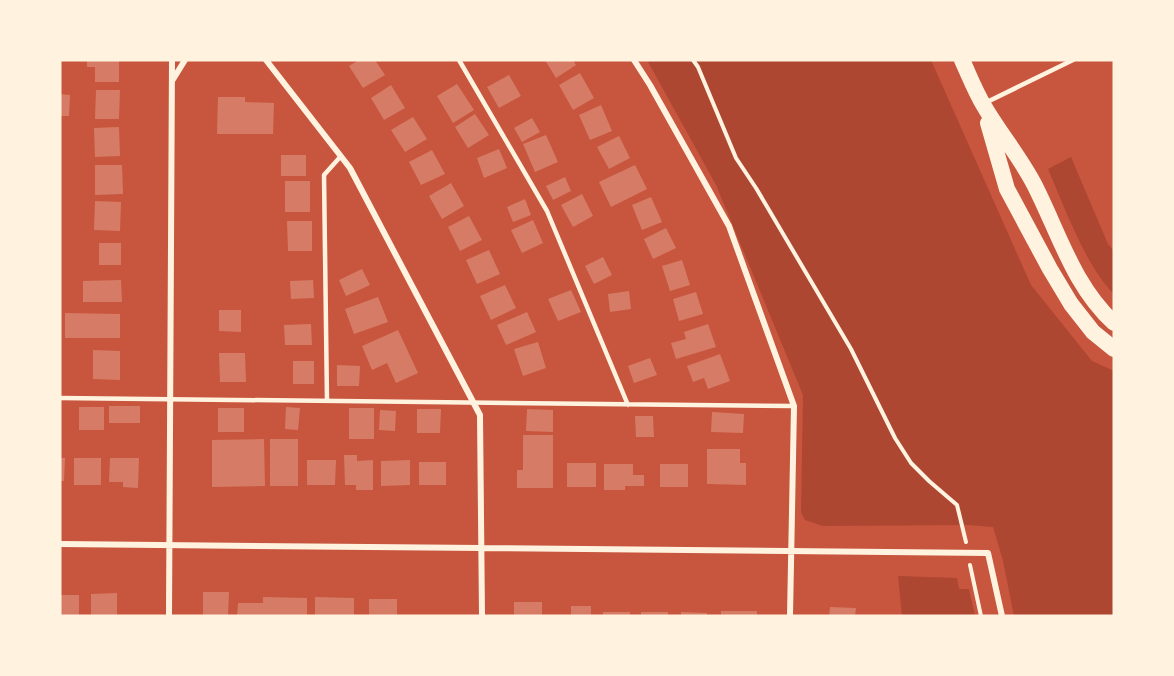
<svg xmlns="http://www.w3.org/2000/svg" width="1174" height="676" font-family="'Exo 2',sans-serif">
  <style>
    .green { fill: #ae4732 }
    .building { fill: #d67c66 }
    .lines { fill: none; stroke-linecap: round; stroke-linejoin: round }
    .path { stroke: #fff3e0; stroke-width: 4 }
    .service { stroke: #fff3e0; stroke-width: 4.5 }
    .minor { stroke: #fff3e0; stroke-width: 6 }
    .motorway { stroke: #fff3e0; stroke-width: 16 }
  </style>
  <rect width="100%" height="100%" fill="#c8553d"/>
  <path class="green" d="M647 60H931L1031 285 1092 361 1114 371V616H1014L1003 561 993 527 969 525 823 526 805 520 801 512 803 395 716 185Z
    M1071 157 1108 244 1114 251V294C1086 267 1064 206 1048 169Z
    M898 576 957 578 959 589H969L975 616H902Z"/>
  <path class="building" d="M87 60H119V82H95V67H87Z
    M359 60H375L385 75 363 88 349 66Z
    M545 60H573L576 65 556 78Z
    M580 73 594 98 573 110 559 85Z
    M509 75 521 96 499 108 487 87Z
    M457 84 474 110 453 123 437 96Z
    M391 85 405 108 384 120 371 98Z
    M96 90H120L119 119H95Z
    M60 94 70 95 69 116H60Z
    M218 97H245V102L274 103 273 134H217Z
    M601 105 612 131 590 140 579 115Z
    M475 114 489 135 468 148 455 127Z
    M413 117 427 139 405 152 391 130Z
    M532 118 540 132 522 142 514 128Z
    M119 127 120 156 95 157 94 128Z
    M546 135 558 162 535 172 523 144Z
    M619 136 630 158 609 169 597 147Z
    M499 149 507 168 484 178 477 158Z
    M432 150 445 174 421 185 409 162Z
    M281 155H306V176H281Z
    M95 165H122L123 194 95 195Z
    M635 165 647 189 611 207 599 182Z
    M565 177 571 191 553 200 546 186Z
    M285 181H310V212H285Z
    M451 183 464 206 442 219 429 196Z
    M582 194 593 216 573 227 561 205Z
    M651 197 662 222 642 230 632 205Z
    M525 199 531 215 513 222 507 207Z
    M95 201 121 202 120 231 94 230Z
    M469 216 482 240 460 251 448 227Z
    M533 220 543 243 522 253 511 230Z
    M287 221H312V251H288Z
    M666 228 676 248 653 259 644 239Z
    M99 243H121V265H99Z
    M489 250 500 274 477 284 466 260Z
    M603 257 612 275 594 284 585 266Z
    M682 260 690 285 670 291 662 266Z
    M362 269 370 285 346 296 339 280Z
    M121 280 122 302H83V281Z
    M313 280 314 298 291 299 290 281Z
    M505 285 516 308 491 320 480 296Z
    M571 290 581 312 558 321 548 299Z
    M629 291 631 309 610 312 608 294Z
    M696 292 703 314 679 321 673 299Z
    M378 297 388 322 354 334 345 309Z
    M219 310H241V332L219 331Z
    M527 312 536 332 506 345 497 325Z
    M65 313 120 314V338H65Z
    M311 324 312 345H285L284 325Z
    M708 324 716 347 676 359 671 343 686 339 684 332Z
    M398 330 418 373 396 383 387 363 372 370 362 346Z
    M538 342 546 368 523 376 514 349Z
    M93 350 120 351V380L93 379Z
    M219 353H245L246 382H220Z
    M720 354 730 381 708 389 704 378 693 382 687 366Z
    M650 358 657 375 634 383 628 366Z
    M293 361H314V384H293Z
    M337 365 360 366 359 386H337Z
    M109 406H140V423H109Z
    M79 407H104V430H79Z
    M286 407 300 408 298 430 285 429Z
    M218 408H244V432H218Z
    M349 408H374V439H349Z
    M417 409H441L440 433H417Z
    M527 409 553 410V432L526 431Z
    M380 410 396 411 395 431 379 430Z
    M712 412 744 414 743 433 711 432Z
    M635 416H653L654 437H636Z
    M523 435H553V488H517V470H523Z
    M264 439 265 486 212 487V440Z
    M270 439H298V486H270Z
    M707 449H740V463H746V485L707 484Z
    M344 455H357V461L373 460V490H356V485H345Z
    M60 458H65L64 481H60Z
    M74 458H101V485H74Z
    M110 458H139L138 488 123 487V482H109Z
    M307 460H336L335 485H307Z
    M410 460V485L381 486V461Z
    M419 462H446V485H419Z
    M567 463H596V487H567Z
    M604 464H633V475H644V486H625V490H604Z
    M660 464H688V487H660Z
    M203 592H229L228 616H203Z
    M117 593V616H91V594Z
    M60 595H79V616H60Z
    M263 597 307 598V616H237L238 603H263Z
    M315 597 354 598V616H315Z
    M369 599H397V616H369Z
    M514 602H542V616H514Z
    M571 606H591V616H571Z
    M830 607 856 608 855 616H829Z
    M721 611H757V616H721Z
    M603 612H630V616H603Z
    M641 612H668V616H641Z
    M681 612 707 613V616H681Z"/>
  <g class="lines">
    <path class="path" d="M693 60 698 67 736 158 756 188 851 349 895 438 911 463 929 481 957 505 966 542
      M970 565 981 616"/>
    <path class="service" d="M459 60 547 211 628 405
      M985 103 1073 60
      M60 398 794 406
      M327 401 324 175 341 156"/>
    <path class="minor" d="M266 60 350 168 480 415 482 616
      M634 60 650 85 729 226 794 406 790 616
      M172 81 185 60
      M60 544 988 553 1002 616
      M169 616 172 60"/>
    <path class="motorway" d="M962 60C969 75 975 91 984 106 999 132 1020 157 1034 184 1059 233 1073 285 1114 323
      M988 123 1007 189 1050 269 1071 304 1093 332 1114 349"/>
  </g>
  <rect width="1174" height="676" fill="none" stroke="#fff3e0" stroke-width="123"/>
</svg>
